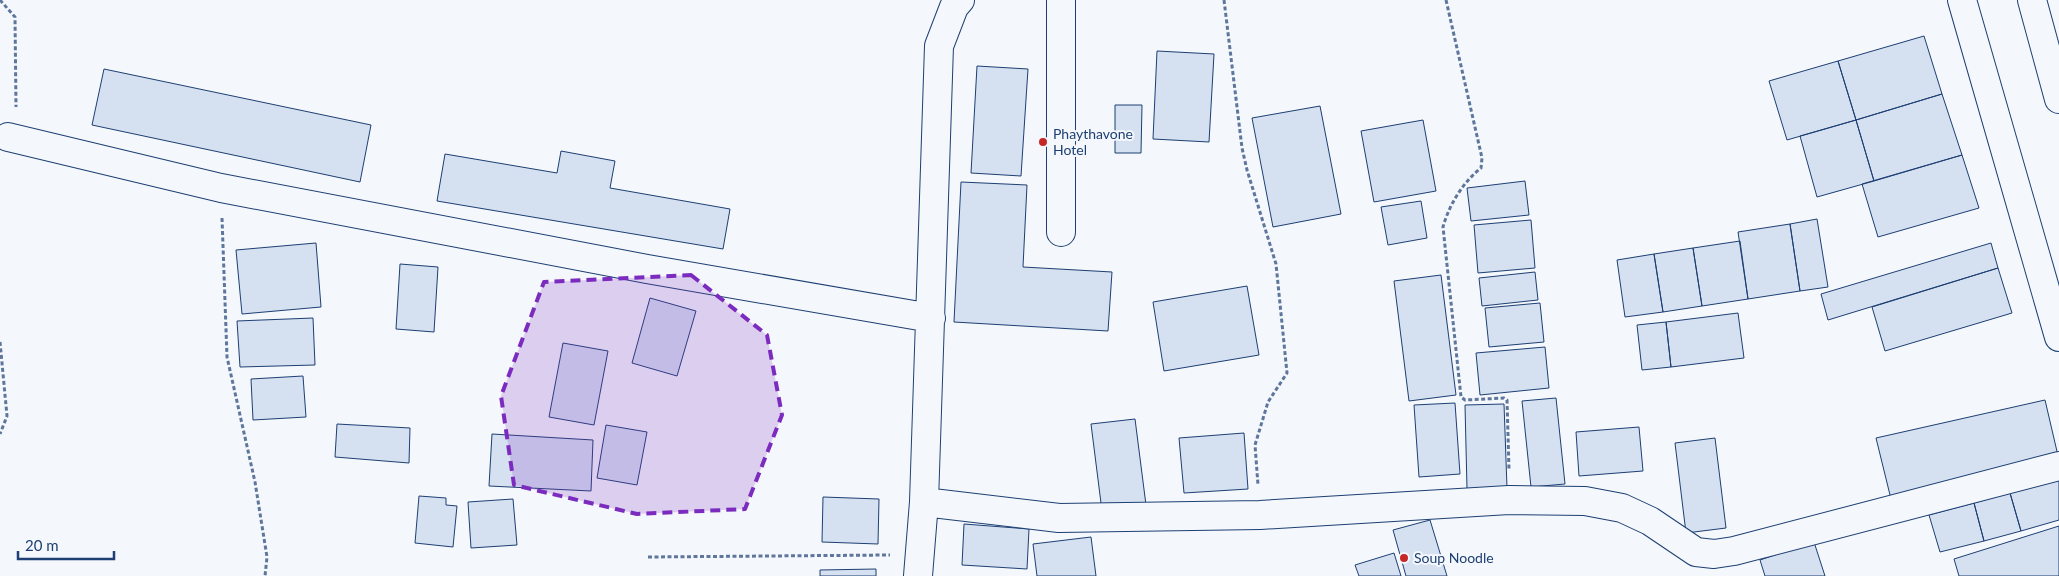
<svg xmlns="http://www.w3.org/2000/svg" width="2059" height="576" font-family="Lato,sans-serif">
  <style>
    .building { fill: #d5e0f0; stroke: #1d3f73 }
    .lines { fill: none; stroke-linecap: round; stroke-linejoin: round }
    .minor-casing { stroke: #1d3f73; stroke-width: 30 }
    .highway-casing { stroke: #1d3f73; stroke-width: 30 }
    .path { stroke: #5e769c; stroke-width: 3; stroke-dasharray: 4 2.5; stroke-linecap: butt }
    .minor { stroke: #f4f7fb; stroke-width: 28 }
    .highway { stroke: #f4f7fb; stroke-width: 28 }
    .marked { fill: #7b2cbf; fill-opacity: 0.2; stroke: #7b2cbf; stroke-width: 4; stroke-dasharray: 10 6; stroke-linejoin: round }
    .poi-dot { fill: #c62828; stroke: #f4f7fb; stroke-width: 2 }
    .labels { text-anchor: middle; stroke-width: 4; stroke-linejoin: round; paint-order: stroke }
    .poi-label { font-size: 14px; fill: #1d3f73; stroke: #f4f7fb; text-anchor: start }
  </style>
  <rect width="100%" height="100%" fill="#f4f7fb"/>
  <path class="building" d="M1924 36 1942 94 1856 120 1838 61Z
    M1157 51 1214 54 1209 142 1153 139Z
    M1838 61 1856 120 1787 140 1769 81Z
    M977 66 1028 69 1021 176 971 173Z
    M104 69 371 125 360 182 92 125Z
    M1942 94 1962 155 1874 181 1856 120Z
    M1115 105H1142L1141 153H1115Z
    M1320 106 1341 214 1273 227 1252 118Z
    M1423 120 1436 191 1374 202 1361 131Z
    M1856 120 1874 181 1817 197 1800 136Z
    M561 151 615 161 610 188 730 209 723 249 437 201 445 154 557 173Z
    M1962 155 1979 208 1878 237 1862 184Z
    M1525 181 1529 215 1471 221 1467 188Z
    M961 182 1027 185 1023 267 1112 272 1108 331 954 322Z
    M1421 201 1427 238 1388 245 1381 207Z
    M1817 219 1828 287 1800 291 1790 224Z
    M1531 220 1535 268 1478 273 1474 225Z
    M1790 224 1800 291 1748 299 1738 232Z
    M1740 241 1748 299 1702 306 1693 248Z
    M316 243 321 307 242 314 236 250Z
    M1991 243 1998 268 1828 320 1821 294Z
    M1693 248 1702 306 1663 312 1654 254Z
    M1654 254 1663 312 1625 317 1617 260Z
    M400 264 438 267 434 332 396 329Z
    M1998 268 2012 313 1885 351 1872 307Z
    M1535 272 1538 300 1482 306 1479 278Z
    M1441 275 1456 395 1409 401 1394 281Z
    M1247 286 1259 355 1164 371 1153 302Z
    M650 298 696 311 677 376 632 363Z
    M1540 303 1544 342 1489 347 1485 308Z
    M1738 313 1744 358 1671 367 1666 322Z
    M313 318 315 365 240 367 237 321Z
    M1666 322 1671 367 1642 370 1637 325Z
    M563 343 608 351 594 425 549 417Z
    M1545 347 1549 388 1480 395 1476 353Z
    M303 376 306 417 253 420 251 379Z
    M1556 398 1565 484 1531 487 1522 401Z
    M2045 400 2059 460 1891 499 1876 438Z
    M1455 403 1460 474 1419 477 1414 405Z
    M1504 404 1507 488 1467 489 1465 405Z
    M1135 419 1146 505 1102 511 1091 424Z
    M337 424 410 428 409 463 335 457Z
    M606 425 647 432 637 485 597 478Z
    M1639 427 1643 471 1579 476 1576 432Z
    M1244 433 1248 489 1184 493 1179 438Z
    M492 434 593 440 591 491 489 486Z
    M1715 438 1726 528 1686 533 1675 443Z
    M2059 480V520L2021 531 2010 493Z
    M2010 493 2021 531 1984 541 1974 503Z
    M419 496 446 498V505L457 506 453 547 415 543Z
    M823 497 879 499 878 544 822 542Z
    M513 499 517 545 471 548 468 502Z
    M1974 503 1984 541 1940 552 1929 515Z
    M1430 520 1447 576H1406L1393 530Z
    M964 524 1029 529 1027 569 962 565Z
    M2059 526V576H1959L1954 559Z
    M1091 537 1096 576H1037L1033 544Z
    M1814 542 1825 576H1765L1760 560Z
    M1394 553 1401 576H1359L1355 565Z
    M876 569V576H820V570Z"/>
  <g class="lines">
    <g class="minor-casing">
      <path id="minor" d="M1061 0V232
        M8 137 221 188 647 269 931 318
        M924 502 1059 518 1260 515 1509 500 1585 501 1622 508 1650 521 1696 552 1714 554 1734 551 2059 466
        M918 576 924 502 939 46 954 7 960 0"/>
    </g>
    <g class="highway-casing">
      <path id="highway" d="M1962 0 2059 337
        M2032 0 2059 99"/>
    </g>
    <path class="path" d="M0 0 15 17 16 107
      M1224 0 1242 148 1247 170 1276 264 1287 373 1268 402 1255 445 1258 485
      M1446 0 1482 158 1481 168C1463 182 1449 205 1443 227L1461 397 1465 400 1504 398 1507 400 1509 470
      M222 218 227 357 255 482 267 557 265 576
      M0 342 7 416 0 434
      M648 557 890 555"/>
    <use href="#minor" class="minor"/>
    <use href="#highway" class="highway"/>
  </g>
  <path class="marked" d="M691 275 767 335 782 415 745 509 637 514 514 485 501 396 544 282Z"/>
  <g class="poi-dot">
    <circle cx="1043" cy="142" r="5"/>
    <circle cx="1404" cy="558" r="5"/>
  </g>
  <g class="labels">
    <g class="poi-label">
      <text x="1053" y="139">Phaythavone<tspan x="1053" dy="16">Hotel</tspan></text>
      <text x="1414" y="563">Soup Noodle</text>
    </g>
  </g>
  <path d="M18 551v8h96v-8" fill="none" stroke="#1d3f73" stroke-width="2.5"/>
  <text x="25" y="551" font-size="15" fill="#1d3f73" stroke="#f4f7fb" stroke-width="4" paint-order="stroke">20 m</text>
</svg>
